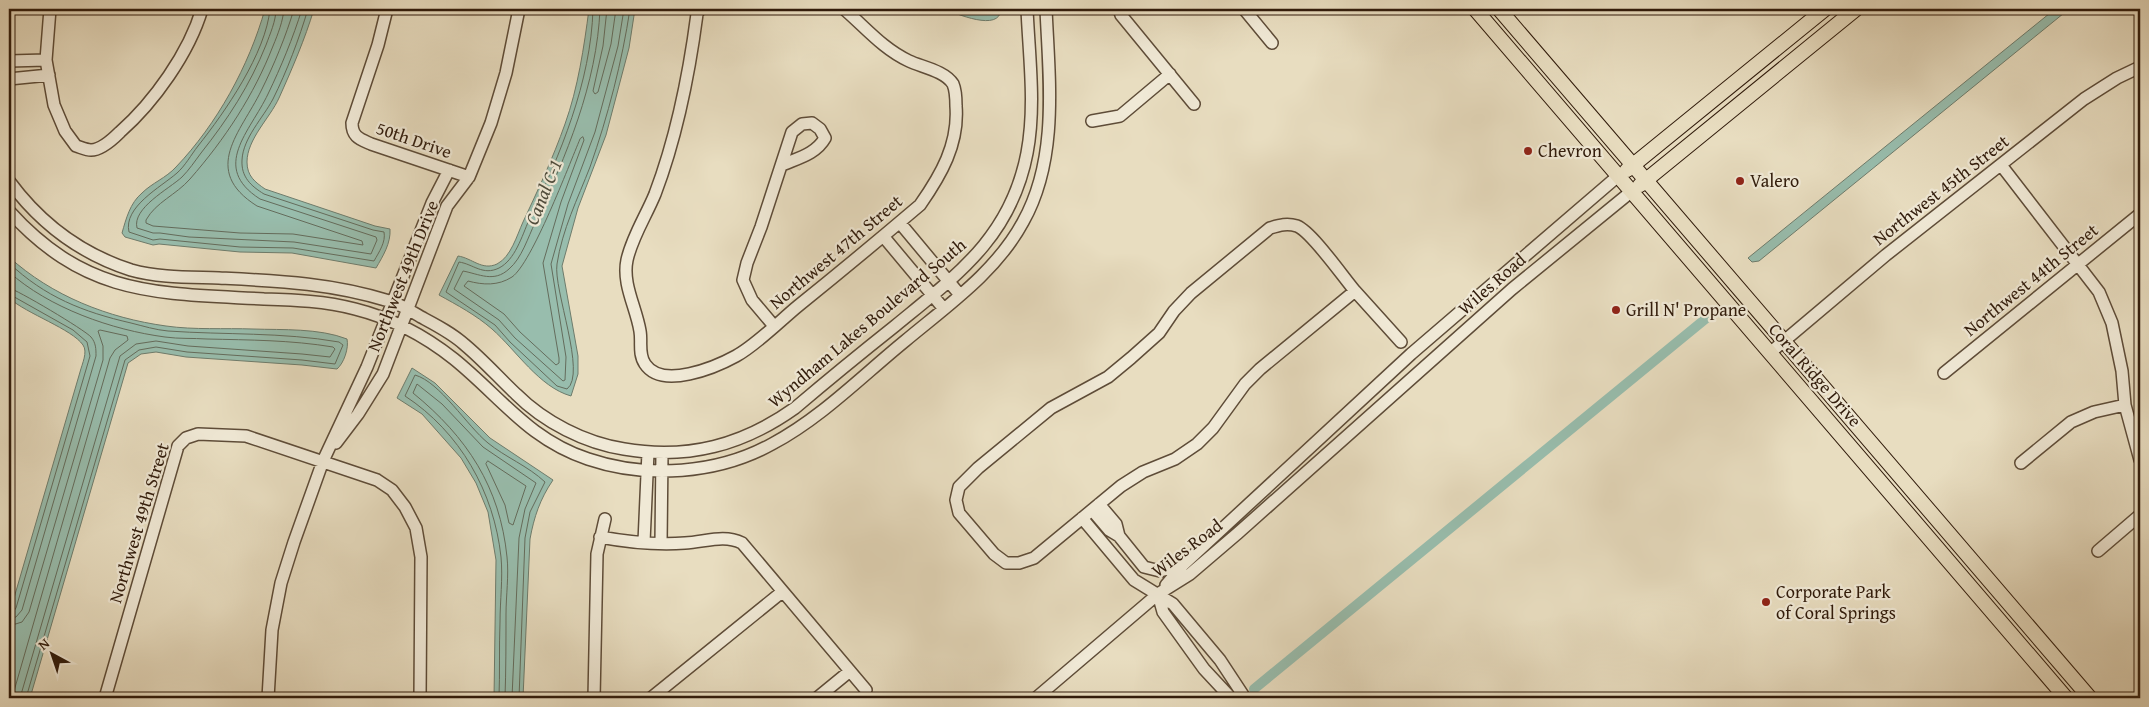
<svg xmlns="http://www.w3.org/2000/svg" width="2149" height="707" font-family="'Gentium Book Plus',serif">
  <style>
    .water { fill: #98bdad; stroke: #6e7c6c }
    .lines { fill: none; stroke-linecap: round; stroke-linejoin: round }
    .shore { stroke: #646c5c; stroke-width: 1 }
    .canal { stroke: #98bdad; stroke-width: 10 }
    .minor-casing { stroke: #5e4c38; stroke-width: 14 }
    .major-casing { stroke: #301b0b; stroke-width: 16 }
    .minor { stroke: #f0e9d6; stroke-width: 11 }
    .major { stroke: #e8ddc0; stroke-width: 14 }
    .poi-dot { fill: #8f2418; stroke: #f0e9d6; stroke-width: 2 }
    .labels { text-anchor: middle; stroke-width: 4.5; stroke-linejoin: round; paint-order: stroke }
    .street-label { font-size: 18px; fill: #301b0b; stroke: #f0e9d6 }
    .poi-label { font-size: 18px; fill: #301b0b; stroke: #f0e9d6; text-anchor: start }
    .water-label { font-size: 19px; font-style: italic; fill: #4f4c3c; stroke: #f0e9d6 }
  </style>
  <rect width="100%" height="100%" fill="#e8ddc0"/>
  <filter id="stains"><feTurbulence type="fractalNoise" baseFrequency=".004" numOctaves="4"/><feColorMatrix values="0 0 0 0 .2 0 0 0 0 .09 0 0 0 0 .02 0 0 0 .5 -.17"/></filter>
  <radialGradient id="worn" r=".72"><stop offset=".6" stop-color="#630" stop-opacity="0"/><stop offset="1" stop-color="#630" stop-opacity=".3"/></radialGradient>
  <path class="water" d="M265 9H314C305 39 292 69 279 98 270 118 247 139 247 162 247 176 255 182 265 189L375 226 390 229C391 243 383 256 376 268L292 253 240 252 159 244 153 245 125 237 122 233C126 219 130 203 142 193 152 183 166 178 176 167 217 124 249 66 265 9Z
    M589 9H635L629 48 606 135 578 208 562 266 578 356V374L571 396C539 387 516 350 492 329 476 315 457 305 439 295L458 256C472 258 482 271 497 264 511 257 517 235 523 222 538 190 553 158 565 124 578 88 584 47 589 9Z
    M944 9H1001C1000 33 955 13 944 9Z
    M2055 9H2069L1759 261 1752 262 1748 258Z
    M9 257C52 296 108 318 166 326 194 330 225 328 253 329 283 330 319 328 347 339 349 348 344 363 337 369L302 365 186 357 156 352 141 354 128 363 30 698H9V615L80 372C82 364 88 352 83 345 72 329 27 314 9 298Z
    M412 368 435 383 490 438 553 480C540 499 534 517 530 539L523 698H494L496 560 488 512 476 483 461 458 422 414 397 398Z"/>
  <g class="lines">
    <path class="shore" d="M270 9C266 53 225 112 198 146 191 155 185 166 177 173 161 187 123 207 129 232L153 240 160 239 240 247 293 248 374 261C379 252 386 242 384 232L373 230 264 194C251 186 241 177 242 160 243 138 263 118 273 99 287 71 299 39 308 9
      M276 9C276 21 270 34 266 45 250 85 228 119 201 153 195 161 189 170 182 177 169 189 132 208 137 228L153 233H160L189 237 294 242 371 254 377 240 376 237 260 199C210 167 250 132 268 94 281 67 293 38 302 9
      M284 9C283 21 278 34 273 46 254 95 225 139 190 179 176 195 156 202 146 220V223L153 226 240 233 293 234 363 245 362 241 257 206C200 170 241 132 261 91 274 65 286 36 294 9
      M593 9C591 82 560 155 529 220 522 236 515 260 499 268 483 276 473 264 459 262L446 292 495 325 510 342 557 386 567 389C587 374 553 289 557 264 562 230 578 198 590 167 608 116 622 62 630 9
      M600 9C597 84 566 156 535 223 528 237 522 258 509 269 494 283 479 274 463 271L454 289 499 320 515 338 563 381 565 380 566 357 551 264 568 204 595 132 618 46 624 9
      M607 9 603 46 593 91 595 94 598 92 611 44 616 9
      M583 137 584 140 561 202 543 263 559 358V363L556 365 520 332 504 314 464 286 468 281C483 285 498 286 512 277 532 263 569 165 580 139Z
      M9 263C45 297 83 312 131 323 143 326 156 330 168 331 225 335 282 332 339 342L343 345 335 364 302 360 187 352 156 347 139 350 125 360 26 698
      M9 272C49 308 112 330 165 337 179 339 193 338 207 339 249 340 291 340 333 347L335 349 330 357 302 354 188 346 156 341 136 344 120 356 20 698
      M9 288C16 289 85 330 91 337 96 343 96 349 96 356L22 610 16 617 9 619
      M9 294 73 330 87 342 90 356 16 608 13 612H9
      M488 461 526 486 513 525 509 523 505 505 486 464Z
      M9 626 22 622 29 612 103 360V346L98 331 100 330 127 336 128 340 115 350 110 358 12 698
      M499 698C500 673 499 647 500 622 500 601 503 578 501 557 494 492 460 432 405 396L415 375C440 382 467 426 488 443 505 457 528 466 545 482L530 512 525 538 519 698
      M505 698C506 670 506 642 506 614 506 596 509 575 507 557 500 487 467 437 413 393L417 384 442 404 483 447 536 483 525 509 519 538 512 698"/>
    <path class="canal" d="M1254 689 1709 316"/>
    <g class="minor-casing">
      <path id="minor" d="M50 9 46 60 54 105 65 131 76 146C80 147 86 150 91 150 101 150 113 139 120 132 154 102 189 53 202 9
        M387 9 378 45 352 123C352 137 360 139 371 144L469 177
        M700 9 697 14C689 75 677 136 655 194 646 216 632 237 627 260 622 284 636 307 640 331 642 342 638 354 645 364 662 390 716 367 736 356 755 346 781 320 798 306 839 273 880 239 920 205 941 175 959 144 956 106 956 99 956 91 953 84 945 71 922 67 909 61 883 49 865 27 844 9
        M1119 9 1121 15 1194 104
        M1244 9 1272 43
        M9 61 46 60
        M9 79 49 75
        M1092 121 1120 116 1170 74
        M2001 165 2099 292 2112 323 2122 371 2125 405 2140 460
        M9 181C40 223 81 254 131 270 159 278 191 277 219 278 279 281 331 283 389 301 400 304 411 311 421 317 436 325 452 333 465 345 483 360 499 378 516 394 544 422 585 443 624 449 688 460 743 445 795 408 828 380 861 353 895 326 957 275 1011 237 1027 153 1036 106 1029 56 1027 9
        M9 211C87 297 157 293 264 299 295 300 325 301 355 309 391 318 425 336 454 359 501 397 528 439 588 459 647 479 718 474 772 444 821 418 862 376 905 341 948 305 996 272 1023 222 1059 158 1049 79 1046 9
        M900 223 960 295
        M883 236 944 309
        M1355 291C1343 277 1312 232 1297 226 1287 223 1280 225 1270 228L1191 293 1174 311 1159 333 1131 358 1108 377 1051 408 978 468 959 487 956 500 959 513 994 554 1006 563H1019L1034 558 1121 486 1143 472 1175 459 1197 444 1213 428 1245 384 1260 369 1355 291 1401 342
        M774 326 752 300 743 280 747 263 761 227 792 132 802 124 812 123 820 129 825 138C816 154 798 158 782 165
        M1771 352 1886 255 2084 99 2117 78 2140 67
        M1944 373 2140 214
        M336 443 358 414 383 374 447 206 469 177 491 123 506 73 519 9
        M2021 463 2071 422 2094 412 2125 405
        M1099 504 1116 524 1119 536
        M1092 510 1109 530 1119 536 1144 567 1160 571 1183 565
        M1082 518 1134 580 1173 604 1220 660 1245 698
        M600 537C627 542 658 545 685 543 705 542 724 534 742 543L866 690
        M644 542 648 452
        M661 543 662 453
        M2098 551 2140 515
        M1166 585 1183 565 1411 354 1618 176
        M1158 594 1163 612 1204 669 1231 698
        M105 698 178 446 186 438 198 434 246 436 377 480 392 490 405 507 416 528 421 557 420 698
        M268 698 272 630 281 583 294 542 323 461 367 367 432 203 449 170
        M594 698 597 554 605 519
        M651 698 782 592
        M817 698 850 671
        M1036 698 1158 594 1190 574 1238 533 1512 289 1632 191"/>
    </g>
    <g class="major-casing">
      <path id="major" d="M1475 9 2066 698
        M1499 9 2090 698
        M1627 170 1825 9
        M1640 185 1856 9"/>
    </g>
    <use href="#minor" class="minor"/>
    <use href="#major" class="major"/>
  </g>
  <g class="poi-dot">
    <circle cx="1528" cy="151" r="5"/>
    <circle cx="1740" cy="181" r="5"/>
    <circle cx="1616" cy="310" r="5"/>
    <circle cx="1766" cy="602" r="5"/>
  </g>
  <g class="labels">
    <g class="street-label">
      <text transform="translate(414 140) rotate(19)" y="6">50th Drive</text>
      <text transform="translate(1941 190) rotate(-38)" y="6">Northwest 45th Street</text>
      <text transform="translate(836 252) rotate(-40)" y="6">Northwest 47th Street</text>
      <text transform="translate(403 276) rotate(-68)" y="6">Northwest 49th Drive</text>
      <text transform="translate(2031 280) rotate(-39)" y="6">Northwest 44th Street</text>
      <text transform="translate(1492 284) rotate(-41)" y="6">Wiles Road</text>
      <text transform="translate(867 323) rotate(-40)" y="6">Wyndham Lakes Boulevard South</text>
      <text transform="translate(1815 375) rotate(49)" y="6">Coral Ridge Drive</text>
      <text transform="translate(139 523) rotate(-73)" y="6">Northwest 49th Street</text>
      <text transform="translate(1187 548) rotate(-37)" y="6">Wiles Road</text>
    </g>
    <g class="poi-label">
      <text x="1538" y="157">Chevron</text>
      <text x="1750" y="187">Valero</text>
      <text x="1626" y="316">Grill N' Propane</text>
      <text x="1776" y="598">Corporate Park<tspan x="1776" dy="21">of Coral Springs</tspan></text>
    </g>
    <g class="water-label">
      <text transform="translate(543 192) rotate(-68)" y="7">Canal C-1</text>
    </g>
  </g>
  <rect width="2149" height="707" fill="none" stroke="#e8ddc0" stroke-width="30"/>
  <rect x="10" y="10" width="2129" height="687" fill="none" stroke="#301b0b" stroke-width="2.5"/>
  <rect x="15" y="15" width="2119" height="677" fill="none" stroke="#301b0b"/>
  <g transform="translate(52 654) rotate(320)" stroke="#f0e9d6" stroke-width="4" paint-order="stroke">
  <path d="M0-4L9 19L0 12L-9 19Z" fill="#301b0b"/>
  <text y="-8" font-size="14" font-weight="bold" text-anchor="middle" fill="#301b0b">N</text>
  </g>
  <rect width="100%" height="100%" filter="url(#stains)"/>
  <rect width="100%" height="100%" fill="url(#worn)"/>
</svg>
